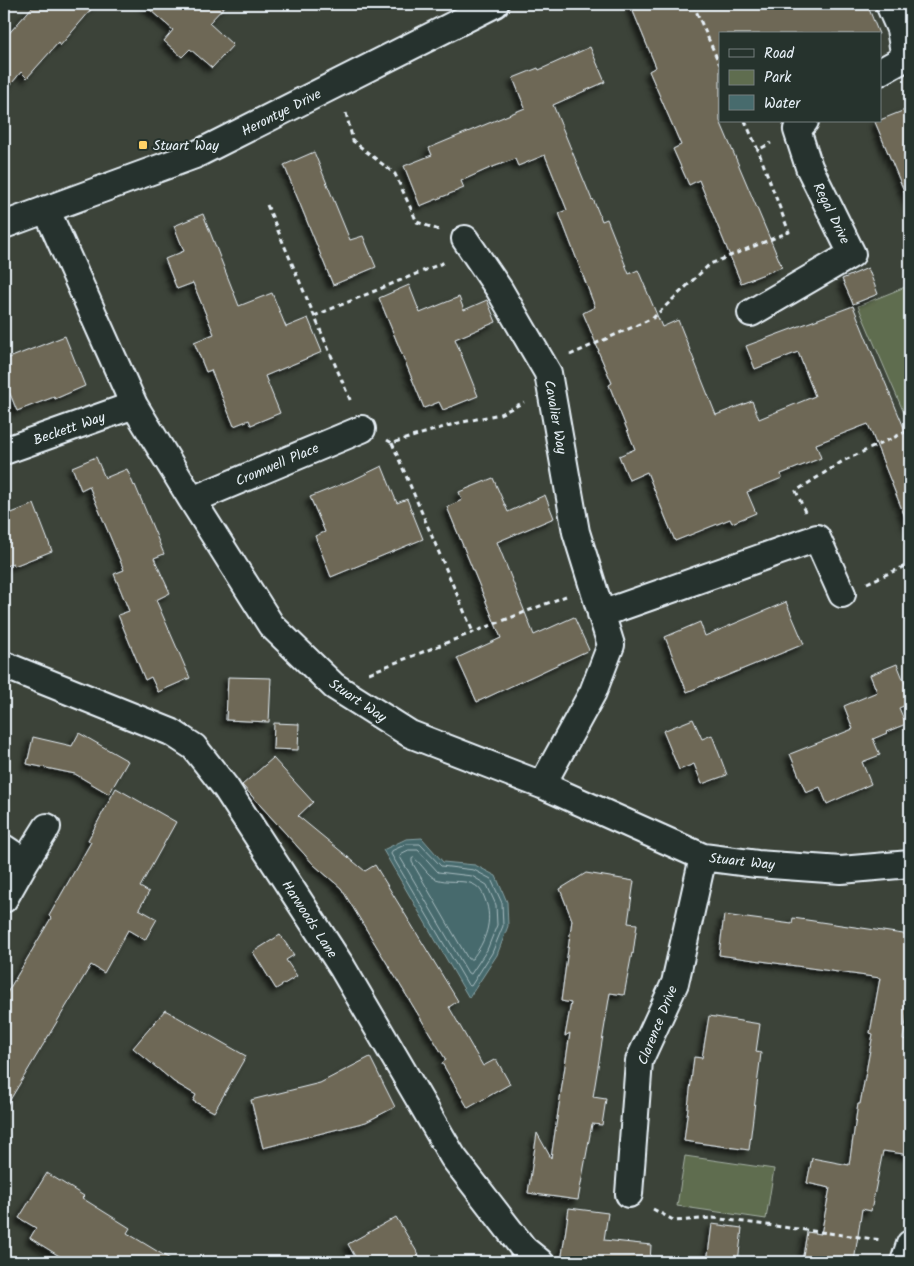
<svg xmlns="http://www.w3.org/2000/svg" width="914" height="1266" font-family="Kalam,sans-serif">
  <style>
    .green { fill: #5f6d4f; stroke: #a4afa4 }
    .water { fill: #476b6d; stroke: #87a1a5 }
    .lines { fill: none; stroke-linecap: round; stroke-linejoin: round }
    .shore { stroke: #a8bbc0; stroke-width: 1 }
    .building { fill: #6e6856; stroke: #e8f1f8; filter: url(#shadow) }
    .street-casing { stroke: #e8f1f8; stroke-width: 30 }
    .path { stroke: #e8f1f8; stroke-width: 3; stroke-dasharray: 5 4; stroke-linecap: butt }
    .street { stroke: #26332d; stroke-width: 26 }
    .poi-dot { fill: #ffd166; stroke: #26332d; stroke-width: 2 }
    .labels { text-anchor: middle; stroke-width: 4; stroke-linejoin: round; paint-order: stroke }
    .street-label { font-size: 14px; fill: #e8f1f8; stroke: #26332d }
    .poi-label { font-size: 14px; fill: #e8f1f8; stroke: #26332d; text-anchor: start }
  </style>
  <defs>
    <filter id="shadow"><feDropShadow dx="-4.5" dy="4.5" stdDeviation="2.5" flood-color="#0009"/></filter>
  </defs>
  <rect width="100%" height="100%" fill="#3c4339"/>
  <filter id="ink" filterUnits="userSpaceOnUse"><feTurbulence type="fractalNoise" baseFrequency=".02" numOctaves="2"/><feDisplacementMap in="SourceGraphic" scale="10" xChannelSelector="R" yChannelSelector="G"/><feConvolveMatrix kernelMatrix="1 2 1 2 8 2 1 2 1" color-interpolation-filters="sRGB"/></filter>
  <g filter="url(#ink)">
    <path class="green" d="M910 285V427L858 306Z
      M685 1156 774 1169 766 1219 677 1206Z"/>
    <path class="water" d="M422 838 443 862 475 865 496 876 507 902 508 926 497 955 469 998 383 850 406 839Z"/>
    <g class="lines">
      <path class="shore" d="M407 844H420L441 866 474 870 491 879 502 903 503 926 492 953 471 986 468 985 391 854 392 851Z
        M409 850H418L438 872 472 876 487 885 496 905 497 925 487 950 471 974 468 973 400 857 401 854Z
        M414 858C422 864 427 875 436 879 447 883 460 880 470 883 479 886 482 891 485 899 494 921 485 942 472 959H468L412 862V859Z"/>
    </g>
    <path class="building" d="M35 4H96L60 46 58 43 27 78 21 72 4 93V39Z
      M143 4H227L209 23 233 45 212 68 190 49 182 57 164 41 173 30Z
      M630 4H867L879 34H720V121L782 267 741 283 699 180 689 185 673 149 681 145 649 71 656 67Z
      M590 47 605 82 553 105 592 200 593 199 602 221 607 219 629 274 638 270 662 327 678 320 716 415 752 401 759 419 815 396 798 352 755 369 746 346 853 306 879 370H880L910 442V527H909L868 424 816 444 821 458 781 474 782 478 747 492 756 513 732 523 730 519 675 541 647 472 629 480 619 456 635 449 609 385 612 383 598 351H599L583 313 595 307 559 213 567 210 545 155 518 166 515 159 490 168 461 181 464 188 420 206 404 166 432 155 429 148 525 108 513 78 538 68 539 70Z
      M910 108V205L875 122Z
      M314 152 350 240 363 236 376 267 333 285 284 165Z
      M203 214 239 306 272 293 286 327 308 318 322 352 265 376 280 413 251 425 249 420 234 426 211 370 206 372 194 342 214 334 193 283 177 289 165 259 184 251 174 226Z
      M868 268 878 294 853 304 842 279Z
      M409 285 420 313 459 297 464 310 487 300 496 322 455 339 478 396 443 410 439 402 424 408 379 298Z
      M65 336 85 386 55 399 54 397 17 411 4 379V360Z
      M96 457 105 478 127 469 134 486 135 485 164 554 154 558 170 593 156 600 190 678 158 692 151 677 145 680 118 615 129 611 114 574 124 570 89 486 81 490 72 467Z
      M382 466 397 503 407 499 423 539 331 577 315 536 325 532 310 497 357 478Z
      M493 478 508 512 545 495 554 518 497 542 534 635 574 617 589 650 477 702 457 658 501 638 447 507 462 500 459 492Z
      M34 504 52 551 14 566 13 563 4 567V516Z
      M786 602 804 644 687 692 665 637 700 622 705 636Z
      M897 664 910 696V703L899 708 906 724 886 732 887 733 873 739 880 755 862 762 871 784 827 804 820 787 806 793 790 754 853 729 844 706 877 692 870 675Z
      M228 677 271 678 269 722 226 720Z
      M693 719 702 739 712 735 727 775 702 784 694 764 679 770 663 731Z
      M274 723 299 724 298 750 273 749Z
      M79 733 128 761 109 794 75 774 27 764 33 737 72 746Z
      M273 758 313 802 298 816 365 871 375 865 458 1001 449 1007 483 1066 496 1059 510 1084 468 1108 442 1063 446 1060 341 888 314 865 242 785Z
      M116 788 176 822 140 887 149 892 139 909 157 919 145 940 128 930 104 973 91 965 4 1110V998L51 918 49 916 91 842 88 840Z
      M586 873 634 881 628 923 637 924 633 954 632 953 624 995 610 993 593 1097 606 1099 602 1125 592 1124 578 1200 528 1193 537 1133 551 1158 570 1033 565 1036 571 1003 561 1001 572 920 560 889Z
      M724 915 792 924 793 918 910 935V998L903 1039 910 1041V1155L883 1151 871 1211 862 1209 854 1262H802L807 1232 821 1234 830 1188 807 1183 812 1158 849 1165 858 1104H860L873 1034 870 1033 880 978 719 955Z
      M280 935 294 955 286 960 297 976 276 989 253 952Z
      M165 1010 246 1056 214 1112 193 1101 196 1095 174 1082 133 1048Z
      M709 1016 760 1024 756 1052 761 1053 749 1150 684 1141 694 1057 702 1058Z
      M370 1057 395 1107 366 1122 263 1148 251 1100 320 1083Z
      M47 1173 84 1196 82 1198 130 1228 127 1233 175 1262H69L30 1238 36 1228 19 1218Z
      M569 1208 608 1213 604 1240 651 1245 650 1262H561Z
      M396 1217 423 1262H358L348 1244Z
      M712 1224 742 1228 738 1262H707Z"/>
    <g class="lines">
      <g class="street-casing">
        <path id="street" d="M880 72 905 58 900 29 889 4
          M46 209 134 405 192 500 271 625 334 686 410 734 542 785 703 857 757 864 841 870 910 864
          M4 225 195 155 495 4
          M465 239 499 289 548 373 576 532 611 645 593 692 542 785
          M751 313 852 254 809 167 797 130 805 121
          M4 451 134 405
          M192 500 362 429
          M601 614 817 538 842 594
          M4 665 171 732 194 747 226 788 342 967 453 1157 524 1249 540 1262
          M4 848 25 862
          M4 899 25 862 47 827
          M629 1194 639 1061 675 983 703 857
          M904 1262 910 1244"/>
      </g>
      <path class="path" d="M693 4 720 65
        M346 113 353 141 395 174 417 222 439 230
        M745 121 758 150 771 143
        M267 205 351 402
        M314 316 445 262
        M570 355 653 318 710 264 789 232 758 150
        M387 440 392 443 454 424 500 414 524 402
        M392 443 473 632
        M805 512 796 491 843 461 910 430
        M867 583 910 564
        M369 673 566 596
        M653 1209 675 1221 713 1218 882 1240"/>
      <use href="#street" class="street"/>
    </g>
  </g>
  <rect class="poi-dot" x="138" y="140" width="10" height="10" rx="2.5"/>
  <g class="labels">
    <g class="street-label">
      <text transform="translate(281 112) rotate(-27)" y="5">Herontye Drive</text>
      <text transform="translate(832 213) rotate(64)" y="5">Regal Drive</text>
      <text transform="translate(556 417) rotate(80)" y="5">Cavalier Way</text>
      <text transform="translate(69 428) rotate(-19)" y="5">Beckett Way</text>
      <text transform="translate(277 464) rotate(-23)" y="5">Cromwell Place</text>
      <text transform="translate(358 700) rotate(34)" y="5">Stuart Way</text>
      <text transform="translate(742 861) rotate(6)" y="5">Stuart Way</text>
      <text transform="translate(310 919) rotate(57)" y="5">Harwoods Lane</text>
      <text transform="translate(657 1025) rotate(-68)" y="5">Clarence Drive</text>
    </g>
    <g class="poi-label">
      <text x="153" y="150">Stuart Way</text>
    </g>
  </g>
  <rect width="914" height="1266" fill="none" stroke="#26332d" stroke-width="20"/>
  <rect x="10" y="10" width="894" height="1246" fill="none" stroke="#e8f1f8" stroke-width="2" filter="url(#ink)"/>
  <rect x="719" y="32" width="162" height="90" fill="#26332d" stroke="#747f7e"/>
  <rect x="729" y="49" width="25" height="8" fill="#26332d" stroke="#747f7e"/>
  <text x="764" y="58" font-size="15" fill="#e8f1f8">Road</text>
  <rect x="729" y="70" width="25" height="15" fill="#5f6d4f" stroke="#747f7e"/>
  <text x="764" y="82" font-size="15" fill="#e8f1f8">Park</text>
  <rect x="729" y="95" width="25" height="15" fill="#476b6d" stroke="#747f7e"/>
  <text x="764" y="108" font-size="15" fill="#e8f1f8">Water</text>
</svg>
